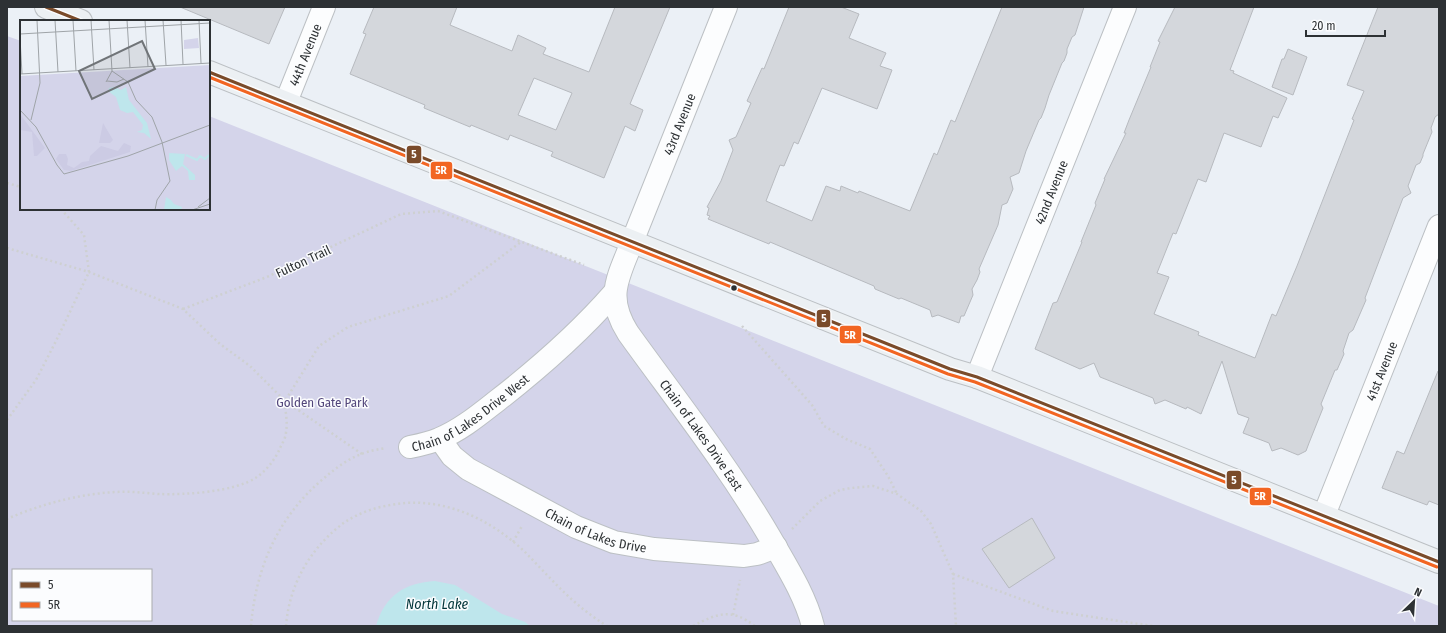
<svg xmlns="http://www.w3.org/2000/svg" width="1446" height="633" font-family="'Fira Sans Condensed',sans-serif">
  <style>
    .green { fill: #d4d4ea; fill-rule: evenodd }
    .water { fill: #bee6ec }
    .building { fill: #d4d7dc; stroke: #b7babf; fill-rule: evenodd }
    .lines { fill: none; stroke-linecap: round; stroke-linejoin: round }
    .minor-casing { stroke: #bcc0c4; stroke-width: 24 }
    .tertiary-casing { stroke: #bcc0c4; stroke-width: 24 }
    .secondary-casing { stroke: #bcc0c4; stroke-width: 24 }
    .path { stroke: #ced0d1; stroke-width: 2.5; stroke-dasharray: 2 3; stroke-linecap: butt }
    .minor { stroke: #fcfdfe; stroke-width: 22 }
    .tertiary { stroke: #fcfdfe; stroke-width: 22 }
    .secondary { stroke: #ecf0f3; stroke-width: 22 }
    .bus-1-casing { stroke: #fbfcfe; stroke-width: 6 }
    .bus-2-casing { stroke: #fbfcfe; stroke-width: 6 }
    .bus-1 { stroke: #7a4b2a; stroke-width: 3 }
    .bus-2 { stroke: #f26522; stroke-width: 3 }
    .bus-dot { fill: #2d3134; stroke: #fbfcfe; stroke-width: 1.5 }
    .labels { text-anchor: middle; stroke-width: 3; stroke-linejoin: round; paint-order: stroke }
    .street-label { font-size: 13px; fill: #2d3134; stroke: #fbfcfe }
    .park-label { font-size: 13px; fill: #52467b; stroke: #fbfcfe }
    .water-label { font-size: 14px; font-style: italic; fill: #003439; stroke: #fbfcfe }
    .inset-river { fill: none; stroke: #bee6ec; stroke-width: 2 }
    .inset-road { fill: none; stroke: #9fa4a8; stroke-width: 1 }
    .view { fill: #707478; fill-opacity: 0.15; stroke: #707478; stroke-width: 2 }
    .inset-edge { fill: none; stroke: #2d3134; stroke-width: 2 }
    .line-badge { stroke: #fbfcfe; stroke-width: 1.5 }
    .badge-label { font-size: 11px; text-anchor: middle; font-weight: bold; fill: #fff }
  </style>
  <rect width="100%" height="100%" fill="#ebf0f6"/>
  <path class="green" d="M7 36 21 41V209H209V116L1439 606V626H7ZM13 570H151V620H13Z"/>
  <path class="water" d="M435 581 455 585 502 614 525 622 530 626H376C385 595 405 583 435 581Z"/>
  <path class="building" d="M180 7H285L269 44Z
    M374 7H457L450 25 512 51 518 35 546 48 543 54 589 72 615 7H670L630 104 643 110 635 131 625 126 604 178 551 156 553 152 510 135 508 140 471 125 470 127 424 108 425 105 350 74 366 34 363 33ZM534 78 572 93 556 130 518 115Z
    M789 7H841L859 14 849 38 886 53 880 66 892 70 877 109 822 88 798 144 794 142 784 166 780 165 766 201 812 221 826 186 840 191 841 186 858 193 859 191 910 211 934 153 937 155 951 120 955 122 1002 7H1084L1075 35 1072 37 1067 49V53L1064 61 1062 63 1049 95 1045 108 1041 118 1039 120 1026 151 1019 173 1010 177 1013 189 1007 203 1002 205 998 225 979 269 980 272 977 280 972 289 973 295 964 316H961L959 323 938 315 932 317 930 310 901 298 899 299 875 289 874 286 770 242 769 244 708 219 710 216 707 215 709 208 707 207 721 181 733 150 729 140 736 137 751 103 747 101 762 68 764 69Z
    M1175 7H1254L1230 70 1234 71 1233 73 1287 98 1278 118 1273 116 1261 147 1224 133 1206 182 1198 179 1176 234 1173 233 1157 273 1169 277 1154 314 1199 332 1198 335 1255 358 1272 314 1276 316 1297 266 1354 120 1352 119 1364 91 1347 85 1378 7H1439V114L1435 117 1431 128 1432 132 1423 154V156L1420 163 1416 165 1408 186 1411 193 1403 198 1365 298 1366 300 1353 330 1349 333 1343 351 1344 354 1337 370H1335L1321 404 1323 408 1309 443 1306 451 1298 455 1281 448 1272 451 1269 443 1243 433 1249 418 1238 414 1222 361 1201 414 1187 407 1186 409 1165 400 1155 404 1153 398 1100 377 1094 363 1080 369 1035 349 1053 303 1057 302 1082 242H1081L1096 205 1095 203 1105 179H1104L1126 133H1124L1129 120 1151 67H1150L1160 42 1158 41Z
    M1288 49 1307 57 1293 95 1272 87 1282 59H1284Z
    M1438 371H1439V505L1429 501 1427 505 1382 488 1397 451 1404 454Z
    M1032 518 1055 558 1009 588 982 549Z"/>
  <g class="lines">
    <g class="minor-casing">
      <g id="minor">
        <path id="s1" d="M286 102 324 7"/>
        <path id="s2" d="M632 242 726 7"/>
        <path id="s3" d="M977 377 1125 7"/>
        <path id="s4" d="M440 439 452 456 468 469 576 527 614 542 654 549 744 556 757 554 776 547"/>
        <path id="s5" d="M410 447C420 445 430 443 439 439 461 430 480 414 498 400 539 368 580 332 614 293"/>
        <path id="s6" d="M1324 515 1439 226"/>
      </g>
    </g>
    <g class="tertiary-casing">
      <g id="tertiary">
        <path id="s7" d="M632 242C618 278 605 296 628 333 677 401 729 467 771 539 787 567 805 595 813 626"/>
      </g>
    </g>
    <g class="secondary-casing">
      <path id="secondary" d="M46 7 81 21
        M209 72 950 369 977 377 1439 562"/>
    </g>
    <path class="path" d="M7 183 21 187
      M61 209 84 235 89 272
      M7 248 89 272 183 309 220 344 250 366 285 401C285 411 288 422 286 432 286 437 283 442 281 446 276 458 268 469 257 477 235 492 185 495 159 494 144 493 130 491 116 492 79 494 41 504 7 519
      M183 309 267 277 401 214 438 211 584 265
      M742 326 812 405 824 426 846 439 870 449 888 476 897 494
      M7 420 36 380 56 341 89 272
      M362 454 285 401 319 346 348 327 449 296 521 242
      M792 529 820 501 840 490 851 488 873 486 897 494 921 511 931 524 953 574 956 626
      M513 542 522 526
      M953 574 1053 611 1153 626
      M733 615 740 580
      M251 626C256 567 278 517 323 479 344 461 358 452 386 448
      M286 626C289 586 309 550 341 525 359 511 383 505 406 503 450 500 492 521 524 551 533 560 542 570 551 579 568 597 586 613 607 626
      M693 626C718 613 731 608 755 626"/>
    <use href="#minor" class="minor"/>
    <use href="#tertiary" class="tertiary"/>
    <use href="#secondary" class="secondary"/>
    <g class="bus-1-casing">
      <path id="bus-1" d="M46 7 81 21
        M209 72 950 369 977 377 1439 562"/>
    </g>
    <g class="bus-2-casing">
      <path id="bus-2" d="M209 77 948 374 975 382 1437 567"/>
    </g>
    <use href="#bus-1" class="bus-1"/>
    <use href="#bus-2" class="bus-2"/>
  </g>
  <circle class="bus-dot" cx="734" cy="288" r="3.5"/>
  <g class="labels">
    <g class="street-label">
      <text dy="5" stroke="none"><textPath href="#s1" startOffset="51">44th Avenue</textPath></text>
      <text dy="5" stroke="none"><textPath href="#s2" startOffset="127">43rd Avenue</textPath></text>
      <text dy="5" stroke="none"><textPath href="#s3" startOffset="199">42nd Avenue</textPath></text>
      <text transform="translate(303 261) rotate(-25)" y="5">Fulton Trail</text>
      <text dy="5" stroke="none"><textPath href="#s6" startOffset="155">41st Avenue</textPath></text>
      <text dy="5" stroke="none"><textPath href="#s5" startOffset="70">Chain of Lakes Drive West</textPath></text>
      <text dy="5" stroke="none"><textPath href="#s7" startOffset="222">Chain of Lakes Drive East</textPath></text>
      <text dy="5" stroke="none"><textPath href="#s4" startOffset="184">Chain of Lakes Drive</textPath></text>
    </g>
    <g class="park-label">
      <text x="322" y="407">Golden Gate Park</text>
    </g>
    <g class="water-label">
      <text x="437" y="609">North Lake</text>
    </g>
  </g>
  <g transform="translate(20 20)">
    <rect width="190" height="190" fill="#ebf0f6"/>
    <path d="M178 18 179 28 164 29V20ZM190 45V190H0V56Z" fill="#d4d4ea"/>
    <path d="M0 94 25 128 17 136H14L12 112 0 110ZM83 103 93 120 90 123H79ZM104 123 111 126 110 132 51 151 44 150 36 139 39 134H46L48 139 47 145 54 148 62 142 69 141 70 136 81 126 98 131Z" fill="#cccbe4"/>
    <path d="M95 67 101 70 106 67 109 80 127 103 131 119 124 113 117 112 122 110 123 105 113 92 107 93 100 90 96 77 88 71 89 68ZM149 133 165 134 163 144 175 155V160H169L168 151 162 146 156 151 149 140ZM146 177 151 180 154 184 162 187 161 190H144Z" fill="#bee6ec"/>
    <path class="inset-river" d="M166 135 177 140 180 136 185 139 189 135"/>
    <path class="inset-road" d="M35 0 38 52M53 0 56 51M71 0 74 50M89 0 92 51 108 62 116 80 132 97 142 122 150 161 137 180 135 190M107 0 110 48M125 0 128 47M143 0 146 45M161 0 163 44M179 0 181 43M0 14 190 3M0 18 2 54M0 54 190 43M87 61 97 62 104 59M86 62 92 51M0 90 16 107 37 145 44 154 108 136 190 105M11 100 20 63 17 0M178 187 190 178M172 190 190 184"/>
    <path class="view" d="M122 21 135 49 72 79 59 51Z"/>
    <rect width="190" height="190" class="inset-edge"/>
  </g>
  <g class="line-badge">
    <rect x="406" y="145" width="16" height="19" rx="4" fill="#7a4b2a"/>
    <rect x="430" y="161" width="23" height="19" rx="4" fill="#f26522"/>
    <rect x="816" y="309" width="15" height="19" rx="4" fill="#7a4b2a"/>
    <rect x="839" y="325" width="23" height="19" rx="4" fill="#f26522"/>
    <rect x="1226" y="470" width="16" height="20" rx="4" fill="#7a4b2a"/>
    <rect x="1249" y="487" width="23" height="19" rx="4" fill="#f26522"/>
  </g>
  <g class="badge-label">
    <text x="414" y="158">5</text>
    <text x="441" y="174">5R</text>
    <text x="824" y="322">5</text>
    <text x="850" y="339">5R</text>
    <text x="1234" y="484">5</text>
    <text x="1260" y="500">5R</text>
  </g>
  <rect width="1446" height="633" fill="none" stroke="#2d3134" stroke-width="16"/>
  <rect x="12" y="569" width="140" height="52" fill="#fbfcfe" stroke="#a9abad"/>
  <rect x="20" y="582" width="20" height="6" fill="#7a4b2a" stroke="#a9abad"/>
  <text x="48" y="589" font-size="12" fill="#2d3134">5</text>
  <rect x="20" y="602" width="20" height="6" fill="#f26522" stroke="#a9abad"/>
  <text x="48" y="609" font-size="12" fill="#2d3134">5R</text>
  <g transform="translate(1414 601) rotate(25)" stroke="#fbfcfe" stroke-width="3" paint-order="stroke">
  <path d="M0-3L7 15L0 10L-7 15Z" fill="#2d3134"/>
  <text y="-6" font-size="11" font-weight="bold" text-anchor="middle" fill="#2d3134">N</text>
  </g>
  <path d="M1306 30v6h79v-6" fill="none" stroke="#2d3134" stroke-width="2"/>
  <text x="1312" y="30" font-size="12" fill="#2d3134" stroke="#fbfcfe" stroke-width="3" paint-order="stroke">20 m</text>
</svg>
